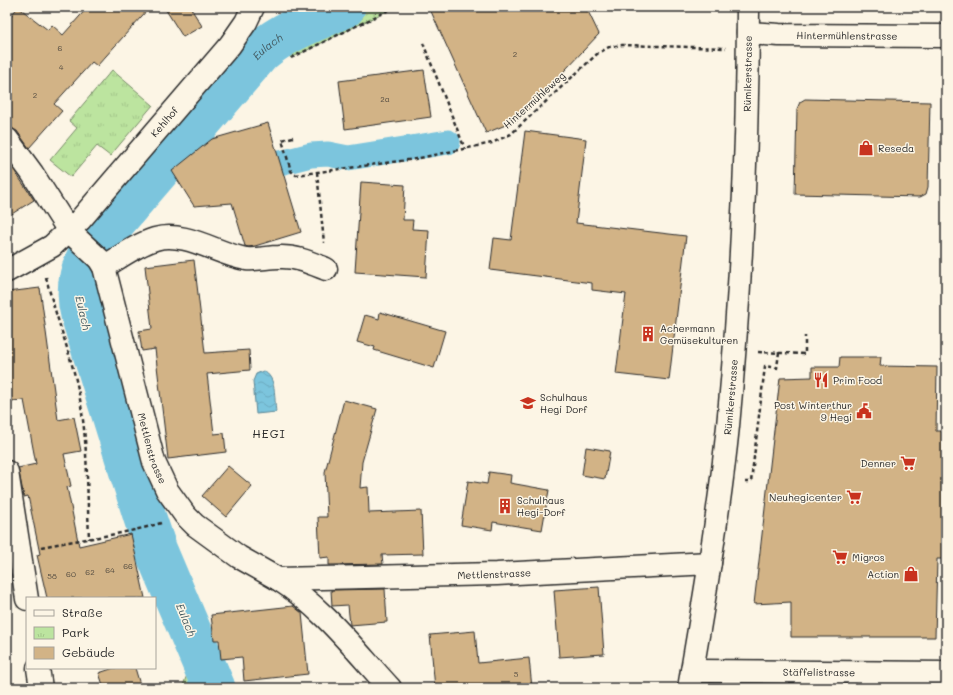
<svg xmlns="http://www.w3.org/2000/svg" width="953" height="695" font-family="Mali,sans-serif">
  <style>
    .grass { fill: url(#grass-dots); stroke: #748865 }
    .park { fill: url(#park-tufts); stroke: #748865 }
    .water { fill: url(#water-waves); stroke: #5c8796 }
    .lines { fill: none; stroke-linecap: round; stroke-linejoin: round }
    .stream { stroke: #5c8796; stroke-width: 7 }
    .canal { stroke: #7cc5dd; stroke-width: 25 }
    .river { stroke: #7cc5dd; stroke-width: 43 }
    .building { fill: #d2b386; stroke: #2b2b2b }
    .street-casing { stroke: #2b2b2b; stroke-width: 25 }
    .secondary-casing { stroke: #2b2b2b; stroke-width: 25 }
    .path { stroke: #2b2b2b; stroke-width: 2.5; stroke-dasharray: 4 3; stroke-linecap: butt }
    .street { stroke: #fcf5e5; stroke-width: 22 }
    .secondary { stroke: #fcf5e5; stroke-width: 22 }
    .labels { text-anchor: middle; stroke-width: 3; stroke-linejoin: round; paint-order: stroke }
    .number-label { font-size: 8px; fill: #554d42 }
    .street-label { font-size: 10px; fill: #2b2b2b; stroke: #fcf5e5 }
    .poi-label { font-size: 10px; fill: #2b2b2b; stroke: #fcf5e5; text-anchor: start }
    .water-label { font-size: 11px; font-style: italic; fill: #435960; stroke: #fcf5e5 }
    .quarter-label { font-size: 12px; letter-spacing: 1px; fill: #2b2b2b; stroke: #fcf5e5 }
  </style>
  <defs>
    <pattern id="grass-dots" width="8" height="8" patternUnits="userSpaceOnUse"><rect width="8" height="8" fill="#bce49f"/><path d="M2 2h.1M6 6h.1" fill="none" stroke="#a2c489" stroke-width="1.8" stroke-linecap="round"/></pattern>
    <pattern id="park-tufts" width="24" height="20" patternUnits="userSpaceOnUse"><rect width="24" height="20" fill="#bce49f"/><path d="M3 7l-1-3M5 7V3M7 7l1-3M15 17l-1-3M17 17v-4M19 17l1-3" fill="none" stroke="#a2c489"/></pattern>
    <pattern id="water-waves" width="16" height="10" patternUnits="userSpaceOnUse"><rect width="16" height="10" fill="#7cc5dd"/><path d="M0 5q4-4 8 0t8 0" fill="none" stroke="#6ba9be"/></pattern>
  </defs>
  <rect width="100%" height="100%" fill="#fcf5e5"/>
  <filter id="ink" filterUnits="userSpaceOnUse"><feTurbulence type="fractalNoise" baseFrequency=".025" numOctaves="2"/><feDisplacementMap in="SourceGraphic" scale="8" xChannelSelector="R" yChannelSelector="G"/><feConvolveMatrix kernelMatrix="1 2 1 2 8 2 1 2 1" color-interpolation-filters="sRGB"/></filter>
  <g filter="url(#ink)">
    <path class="grass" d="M314 7H395L291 58 283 48 99 260 91 293 93 307 159 523 225 688H182L190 667 188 656 136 531 71 294 72 270 80 241 270 30Z"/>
    <path class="park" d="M112 70 153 105 110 156 97 146 71 177 50 160 77 128 69 121Z"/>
    <path class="water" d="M263 371C277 377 274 398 276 412L256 414 253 381 256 374Z"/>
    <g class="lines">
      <path class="stream" d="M190 688 203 659"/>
      <path class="canal" d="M280 163 311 155 328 154 348 158 448 142
        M128 206 142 203"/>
      <path class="river" id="s1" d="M214 688 156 551 145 518 82 315C75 288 81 265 96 243L260 52C284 31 315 20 344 7"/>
    </g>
    <path class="building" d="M18 7 48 30 52 25 63 35 88 7H150L97 66 92 62 54 104 62 111 29 148 17 131 7 127V21Z
      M164 7H190L202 26 183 37Z
      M429 7H586L599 34 518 120 486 133Z
      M424 70 431 117 345 129 339 81Z
      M805 99 930 102 928 187 926 194 920 197 795 194 797 109 800 102Z
      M268 123 301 232 255 246 248 247 245 246 232 203 194 206 172 171 212 139Z
      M525 131 586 139 576 223 686 236 669 380 616 374 626 294 592 290V283L490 270 494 238 511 240Z
      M7 160 34 200 7 217Z
      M361 182 405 185 403 220H413L412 229 429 230 426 277 355 272Z
      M194 260 205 353 249 350 250 370 207 374 214 434 224 433 226 452 168 459 155 349 142 351 139 331 152 329 145 266Z
      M40 288 58 420 74 417 81 451 64 454 71 486 67 487 79 546 131 534 145 598H47L37 555 40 554 28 496 24 497 18 468 36 464 24 400 11 401 7 368V292Z
      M380 312 445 331 434 368 374 350 375 347 357 342 365 315 379 319Z
      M840 357H881L880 366 937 367 936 431H946V559H937L935 637H791V602L754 604 780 378 812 377V367H839Z
      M344 400 377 409 362 462 360 488 368 487 369 513 421 511 423 554 382 555 383 564 329 565V557L320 558 318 517H327L325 472Z
      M586 447 610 451 605 479 582 475Z
      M228 466 252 486 226 517 202 496Z
      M489 472 511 475 510 483 549 490 542 530 493 522 492 530 461 525 468 481 487 484Z
      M599 587 604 654 559 657 554 590Z
      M385 589 387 622 350 625 348 605 332 606 331 590Z
      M293 606 302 613 308 674 244 681 242 657 221 659 219 640H214L211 615Z
      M475 631 478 663 529 658 532 688H435L430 635Z
      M114 668H135L141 688H104L99 673Z"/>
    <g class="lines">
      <g class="street-casing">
        <g id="street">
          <path id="s2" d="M748 33 779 35 946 36"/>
          <path id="s3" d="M7 139 32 173 69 231 99 259 104 267 154 462 167 490 185 515 195 525 239 557 278 579 497 574 710 563"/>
          <path d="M104 267C120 257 136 245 155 239 185 230 217 254 246 259 257 260 268 257 279 257 296 256 311 263 326 269"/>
          <path id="s4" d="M7 271 52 246 80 220 230 45 246 22 253 7"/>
          <path d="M7 472 27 599"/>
          <path d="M278 579C322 607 355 650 390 688"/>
          <path d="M38 668 41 688"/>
          <path id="s5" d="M692 671 946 673"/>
        </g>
      </g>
      <g class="secondary-casing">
        <g id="secondary">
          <path id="s6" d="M689 688C704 601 719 514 728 426 741 287 748 147 748 7"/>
        </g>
      </g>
      <path class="path" d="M47 7 48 8
        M423 43 465 149
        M291 58 395 7
        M293 137 282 140 291 171 296 175 415 159 492 143 511 134 597 54 609 47 622 45 726 48
        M317 172 324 243
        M46 277C55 316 71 353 79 394 88 441 87 491 89 539
        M758 352 805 354V336
        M745 482H751L765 366 777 368 779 352
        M41 547C81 539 122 535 161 523"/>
      <use href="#street" class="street"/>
      <use href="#secondary" class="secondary"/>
    </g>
  </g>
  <defs>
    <g id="shop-bare" transform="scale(1.2)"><path d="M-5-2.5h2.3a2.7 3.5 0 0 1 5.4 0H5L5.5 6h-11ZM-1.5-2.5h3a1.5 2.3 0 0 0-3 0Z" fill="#c8321e" stroke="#fcf5e5" stroke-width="2.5" paint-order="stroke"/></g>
    <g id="building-bare" transform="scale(1.2)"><path d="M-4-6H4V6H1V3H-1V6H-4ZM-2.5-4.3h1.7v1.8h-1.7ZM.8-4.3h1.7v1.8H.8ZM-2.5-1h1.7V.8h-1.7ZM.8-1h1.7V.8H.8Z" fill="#c8321e" stroke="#fcf5e5" stroke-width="2.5" paint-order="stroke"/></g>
    <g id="restaurant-bare" transform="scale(1.2)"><path d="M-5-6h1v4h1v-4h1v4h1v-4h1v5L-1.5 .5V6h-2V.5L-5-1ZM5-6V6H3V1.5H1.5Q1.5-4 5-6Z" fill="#c8321e" stroke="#fcf5e5" stroke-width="2.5" paint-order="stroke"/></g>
    <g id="school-bare" transform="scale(1.2)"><path d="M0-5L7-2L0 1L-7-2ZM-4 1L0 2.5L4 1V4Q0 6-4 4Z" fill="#c8321e" stroke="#fcf5e5" stroke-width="2.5" paint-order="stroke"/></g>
    <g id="civic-bare" transform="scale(1.2)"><path d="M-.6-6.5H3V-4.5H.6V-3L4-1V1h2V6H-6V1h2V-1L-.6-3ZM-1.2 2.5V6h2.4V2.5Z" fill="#c8321e" stroke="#fcf5e5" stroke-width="2.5" paint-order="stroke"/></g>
    <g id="supermarket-bare" transform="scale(1.2)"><path d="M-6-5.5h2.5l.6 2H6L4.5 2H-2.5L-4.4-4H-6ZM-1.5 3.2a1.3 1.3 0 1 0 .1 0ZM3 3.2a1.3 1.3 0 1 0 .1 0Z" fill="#c8321e" stroke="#fcf5e5" stroke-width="2.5" paint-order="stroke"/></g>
  </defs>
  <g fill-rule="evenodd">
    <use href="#shop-bare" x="866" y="148"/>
    <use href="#building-bare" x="648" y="334"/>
    <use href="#restaurant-bare" x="821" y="380"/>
    <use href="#school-bare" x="528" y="403"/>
    <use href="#civic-bare" x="864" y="411"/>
    <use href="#supermarket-bare" x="908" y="463"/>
    <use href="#supermarket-bare" x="854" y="497"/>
    <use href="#building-bare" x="505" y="506"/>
    <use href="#supermarket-bare" x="840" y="557"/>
    <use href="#shop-bare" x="911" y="574"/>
  </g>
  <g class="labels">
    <g class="number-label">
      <text x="60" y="51">6</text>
      <text x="515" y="57">2</text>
      <text x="61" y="70">4</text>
      <text x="35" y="98">2</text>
      <text x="385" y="102">2a</text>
      <text x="128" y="569">66</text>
      <text x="110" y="573">64</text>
      <text x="90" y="575">62</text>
      <text x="71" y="577">60</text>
      <text x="52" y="579">58</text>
      <text x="516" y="677">5</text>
    </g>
    <g class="street-label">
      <text dy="4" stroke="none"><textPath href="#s2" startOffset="99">Hintermühlenstrasse</textPath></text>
      <text dy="4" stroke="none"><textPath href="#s6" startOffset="618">Rümikerstrasse</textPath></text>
      <text transform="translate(534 100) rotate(-42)" y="4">Hintermühleweg</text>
      <text dy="4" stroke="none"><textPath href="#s4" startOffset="219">Kehlhof</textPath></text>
      <text dy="4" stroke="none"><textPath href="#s6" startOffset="294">Rümikerstrasse</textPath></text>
      <text dy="4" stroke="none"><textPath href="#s3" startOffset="349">Mettlenstrasse</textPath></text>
      <text dy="4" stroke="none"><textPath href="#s3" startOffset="754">Mettlenstrasse</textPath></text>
      <text dy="4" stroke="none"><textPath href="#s5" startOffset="127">Stäffelistrasse</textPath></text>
    </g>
    <g class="poi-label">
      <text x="878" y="152">Reseda</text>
      <text x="660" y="332">Achermann<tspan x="660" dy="12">Gemüsekulturen</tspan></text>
      <text x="833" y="384">Prim Food</text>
      <text x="540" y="401">Schulhaus<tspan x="540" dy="12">Hegi Dorf</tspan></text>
      <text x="852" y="409" text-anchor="end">Post Winterthur<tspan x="852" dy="12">9 Hegi</tspan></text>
      <text x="896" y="467" text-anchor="end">Denner</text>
      <text x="842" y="501" text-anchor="end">Neuhegicenter</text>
      <text x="517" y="504">Schulhaus<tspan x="517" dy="12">Hegi-Dorf</tspan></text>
      <text x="852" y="561">Migros</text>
      <text x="899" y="578" text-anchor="end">Action</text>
    </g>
    <g class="water-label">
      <text dy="4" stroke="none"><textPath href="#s1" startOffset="733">Eulach</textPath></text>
      <text transform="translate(83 313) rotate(77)" y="4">Eulach</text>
      <text transform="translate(186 620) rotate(68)" y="4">Eulach</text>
    </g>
    <g class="quarter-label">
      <text x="269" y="438">HEGI</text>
    </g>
  </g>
  <rect width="953" height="695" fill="none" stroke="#fcf5e5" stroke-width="24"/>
  <rect x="12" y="12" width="929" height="671" fill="none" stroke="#2b2b2b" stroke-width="1.5" filter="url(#ink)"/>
  <rect x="26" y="597" width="130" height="72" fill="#fcf5e5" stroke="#a8a49b"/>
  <rect x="34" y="610" width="20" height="6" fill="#fcf5e5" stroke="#a8a49b"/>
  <text x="62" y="617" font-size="12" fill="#2b2b2b">Straße</text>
  <rect x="34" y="627" width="20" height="12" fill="url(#park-tufts)" stroke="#a8a49b"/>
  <text x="62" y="637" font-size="12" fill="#2b2b2b">Park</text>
  <rect x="34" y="647" width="20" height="12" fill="#d2b386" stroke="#a8a49b"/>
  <text x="62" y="657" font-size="12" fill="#2b2b2b">Gebäude</text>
</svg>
